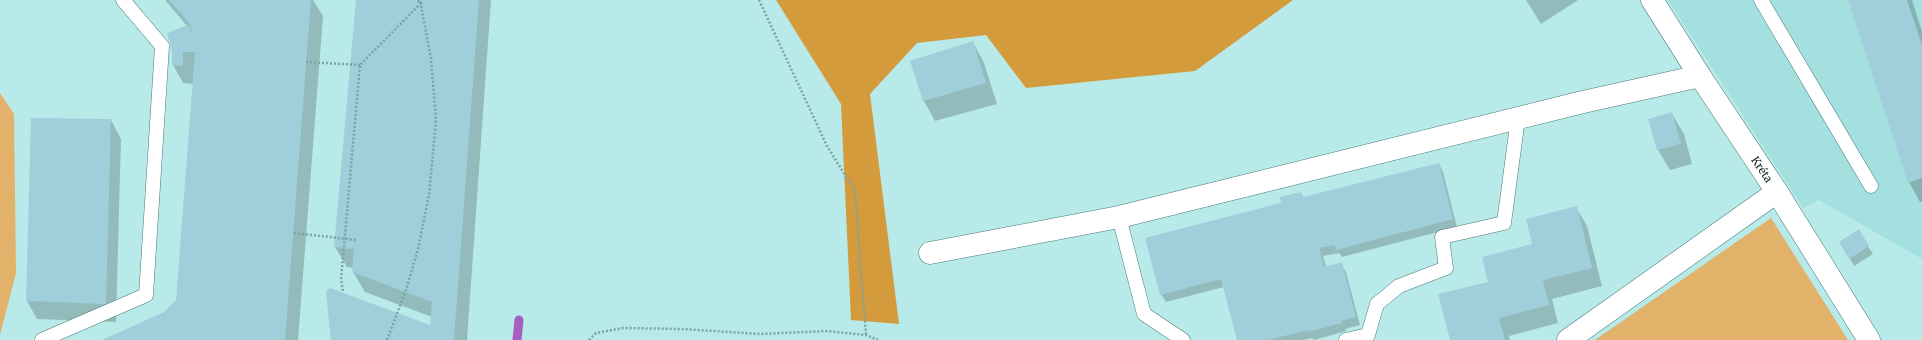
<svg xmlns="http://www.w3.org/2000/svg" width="1922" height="340" font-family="Merriweather,serif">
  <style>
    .built { fill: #a4e0e0 }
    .green { fill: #e2b16a }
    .forest { fill: #d49b3d }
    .shadow { fill: #0003 }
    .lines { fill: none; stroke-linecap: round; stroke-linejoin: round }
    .stream { stroke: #a65fc1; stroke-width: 9 }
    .building { fill: #a1cedb }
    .lane-casing { stroke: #497878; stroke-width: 15 }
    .street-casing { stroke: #497878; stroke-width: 23 }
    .path { stroke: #7ca3a3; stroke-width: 2.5; stroke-dasharray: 2 2; stroke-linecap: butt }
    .lane { stroke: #fff; stroke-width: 14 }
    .street { stroke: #fff; stroke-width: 22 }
    .path-bridge { stroke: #7ca3a3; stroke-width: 2.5; stroke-dasharray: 2 2; stroke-linecap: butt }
    .labels { text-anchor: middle; stroke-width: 3.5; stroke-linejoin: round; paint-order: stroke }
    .street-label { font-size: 11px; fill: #132727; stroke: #c5f7f7 }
  </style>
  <rect width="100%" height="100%" fill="#b8eaea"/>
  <path class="built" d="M1668 0H1922V259L1819 200 1803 208Z"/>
  <path class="green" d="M0 93 14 114 16 273 0 335Z
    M1771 218 1848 340H1595Z"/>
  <path class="forest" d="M776 0H1293L1195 71 1026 88 986 35 917 43 870 94 899 324 851 320 841 104Z"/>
  <path class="shadow" d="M165 0H313L323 16 298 340H332L431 326 432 317 365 292 353 272V268L347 267 335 247 357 0H491L467 340H104L165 313 177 300 194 84 183 83 173 65 188 27Z
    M1526 0H1578L1541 24Z
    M1849 0H1912L1922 32V202H1920L1909 182Z
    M973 42 984 63 997 104 935 121 924 101 911 61Z
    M1672 114 1684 134 1692 164 1670 170 1658 150 1649 119Z
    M32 119 111 120 121 139 116 322 37 319 27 301Z
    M1439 164 1443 172 1457 227 1342 257 1339 253 1323 256 1326 267 1341 264 1346 272 1360 325 1345 329 1346 331 1314 340 1312 338 1303 340H1238L1224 287 1166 302 1161 294 1283 203 1301 193 1304 198Z
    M1576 207 1587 226 1602 286 1552 299 1558 323 1509 336 1510 340H1451L1489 283Z
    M1868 246 1873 254 1854 266 1845 250Z"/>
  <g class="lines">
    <path class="stream" d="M517 340 519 320"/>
  </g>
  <path class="building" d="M169 0H311L285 340H102L164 312 176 300 195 52H183V66L172 65V51L167 33 189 25 194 39 190 24Z
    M356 0H479L454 340H331L326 294 327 290 330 288 430 325 432 302 352 272 354 249 334 247Z
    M1848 0H1907L1922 45V178L1908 183Z
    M973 41 986 83 923 101 910 61Z
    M1672 112 1681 144 1657 150 1648 119Z
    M31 118 111 119 106 304 26 301Z
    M1439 163 1453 219 1336 250 1335 245 1319 248 1324 267 1342 262 1356 317 1341 321 1342 323 1308 332V330L1268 340H1237L1221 279 1160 295 1145 238 1281 203 1280 197 1301 192 1303 197Z
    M1577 206 1592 268 1543 280 1549 305 1499 318 1505 340H1450L1438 294 1488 282 1482 257 1532 244 1526 219Z
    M1859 229 1869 246 1849 259 1839 242Z"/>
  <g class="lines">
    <g class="lane-casing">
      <path id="lane" d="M1761 0 1871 186
        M1119 217 1144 314 1183 340
        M42 340 146 295 162 46 123 0
        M1346 340 1368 335 1377 304 1399 286 1446 268 1442 237 1504 223 1518 118"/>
    </g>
    <g class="street-casing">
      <g id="street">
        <path id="s1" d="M1652 0 1700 76 1777 192 1869 340"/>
        <path d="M930 253 1119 217 1583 102 1700 76"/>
        <path d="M1568 340 1777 192"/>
      </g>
    </g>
    <path class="path" d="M759 0 827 146 855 191 866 335
      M306 62 360 65
      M343 291 341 280 360 65 421 3 417 0
      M387 340 406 290 418 249 429 195 436 120 431 59 420 0
      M589 340 596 333 623 328 683 329 760 334 826 331 866 335 878 340"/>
    <use href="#lane" class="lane"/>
    <use href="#street" class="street"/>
    <path class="path-bridge" d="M294 233 356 240"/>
  </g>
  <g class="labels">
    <g class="street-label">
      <text dy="4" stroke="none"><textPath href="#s1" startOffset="202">Kréta</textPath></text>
    </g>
  </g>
</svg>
